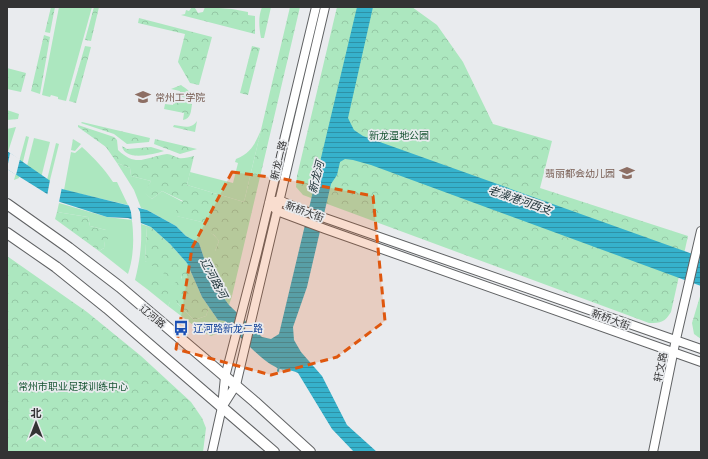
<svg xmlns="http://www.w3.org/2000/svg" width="708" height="459" font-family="'IBM Plex Sans','Noto Sans SC',sans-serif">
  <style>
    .grass { fill: #ace7bf }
    .forest { fill: url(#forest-crowns) }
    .water { fill: url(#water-rules) }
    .pier { fill: #e9ebee }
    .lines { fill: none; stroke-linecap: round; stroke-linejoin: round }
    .stream { stroke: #36b2cc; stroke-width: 2 }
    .minor-casing { stroke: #606264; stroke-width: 10 }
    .major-casing { stroke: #606264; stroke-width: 12 }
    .minor { stroke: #fff; stroke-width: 8 }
    .major { stroke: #fff; stroke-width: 10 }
    .marked { fill: #df570e; fill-opacity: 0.2; stroke: #df570e; stroke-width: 3; stroke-dasharray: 8 5; stroke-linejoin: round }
    .labels { text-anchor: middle; stroke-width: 3.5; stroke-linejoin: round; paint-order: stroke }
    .education-label { font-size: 10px; fill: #785e54; stroke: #e9ebee; text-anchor: start }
    .park-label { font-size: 10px; fill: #175433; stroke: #e9ebee }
    .street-label { font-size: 10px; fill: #333334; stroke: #e9ebee }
    .transit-label { font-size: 10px; fill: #164399; stroke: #e9ebee; text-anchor: start }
    .water-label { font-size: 11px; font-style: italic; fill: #192e33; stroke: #e9ebee }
  </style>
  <defs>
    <pattern id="forest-crowns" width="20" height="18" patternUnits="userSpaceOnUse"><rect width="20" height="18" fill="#ace7bf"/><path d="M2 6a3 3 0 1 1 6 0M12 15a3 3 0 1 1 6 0" fill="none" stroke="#94c7a5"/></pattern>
    <pattern id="water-rules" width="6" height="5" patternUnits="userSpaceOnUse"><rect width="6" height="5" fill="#36b2cc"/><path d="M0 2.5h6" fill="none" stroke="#2e91a6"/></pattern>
  </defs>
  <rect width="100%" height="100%" fill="#e9ebee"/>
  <path class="grass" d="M59 7H92L66 101 58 99V97L51 95 50 97 42 95Z
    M16 127 8 152 7 151V129Z
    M261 130 244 202 187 185 190 172 233 183 238 163 235 162 236 159C252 152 254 145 261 130Z
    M26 136 29 137 19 178 14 180Z
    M34 138 50 142 40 182 24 178Z
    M56 143 59 144 48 188 46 184Z
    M82 147C94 158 104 168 113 182H117L128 205 64 190 71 152 75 153Z
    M117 163 130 168 131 176 151 181 145 193 152 199 162 191 183 202 177 216 202 222C207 232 213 232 219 241L215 251V272L232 296 229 305 211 281V266L204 258 199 243 186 236 176 226 147 210 141 208 134 190Z
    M59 203 107 217 132 220C134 238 134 256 128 274L99 251 104 248 106 230 90 226 88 217 57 212Z
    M141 224 147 226 145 261 182 275 177 303 194 320 206 316 209 307 218 320 210 326 201 327V331L168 306 170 302 147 282V289L135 280C140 260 142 245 141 224Z"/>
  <path class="forest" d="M51 7H55L50 33 45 32Z
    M94 7H99L91 41 85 40Z
    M192 7 195 8 198 13 203 12 205 7 232 9 248 12V15L255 16V34L181 15 185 14 186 10 189 11Z
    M262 7H271L264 38H261C259 27 258 17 262 7Z
    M290 7H300L232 296 215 272V251L219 241 214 235 207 231 202 222 176 216V208L183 201 162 191 152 199 144 193 151 181 131 176 130 168 117 163 106 147 78 127V125L114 137 117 140 118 150C137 168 145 157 167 154 171 154 175 157 179 158 183 159 189 157 194 156L187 185 244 202Z
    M337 7H412L437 25 463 62 493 124 552 141 540 188 688 236 671 312C665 322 661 323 649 323L303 195 296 187 297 176Z
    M139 18 212 37 199 85 190 83 178 62 185 34 138 23Z
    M44 35 50 37 40 94 31 91Z
    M85 46 91 47 76 103 69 101Z
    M252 46 260 48 248 95 240 93Z
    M7 68 26 73 21 92 7 89Z
    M181 85C186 89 194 93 193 100L179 96 180 91 171 89Z
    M178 100 192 104C191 111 191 119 183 120L184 113 164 109 165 104 173 105 174 101 178 102Z
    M7 110 19 114 18 119 7 120Z
    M197 121 195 132 173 127 174 125C183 126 191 130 197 121Z
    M82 122 150 138 149 142 127 144 114 134 81 123Z
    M73 139 81 144 75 151 71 150Z
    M155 139 197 149 180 154 154 144Z
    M122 146 127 149 151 147 164 151C154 154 125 162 122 146Z
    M57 212 88 217 90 226 106 230 109 238 105 241 104 248 99 251 55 219Z
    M147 226 151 227 170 244 187 263 202 297 209 307 206 316 194 320 177 303 173 284 182 278V275L169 277 145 261Z
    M7 256 87 312 141 356 191 402 202 418 206 428 203 452H7Z
    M153 278 166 283 170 302 168 306 147 289V282Z
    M701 293V339L694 334 692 323Z
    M218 320 225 321C224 329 218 334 211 336L201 331V327L210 326Z"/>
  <path class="water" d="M357 7H373L348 118 354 130 363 136 701 257V286L371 165 353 160 345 159 340 162 337 175 331 184 307 287 293 327 294 340 301 352 322 376 347 425 377 452H354L332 429 298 373C290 369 286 371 280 369 262 363 238 334 225 321L218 320 202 297 187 263 170 244 151 227 128 218 107 217 60 202 7 169V151L62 189 147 210 176 226 186 236 199 243 204 258 211 266V281L229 305 262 337 271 339 279 334Z"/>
  <path class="pier" d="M10 153 20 159 16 175 7 169Z
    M50 180 62 187 59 202 47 196Z
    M128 203 137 206 140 212 141 225 132 222 131 212Z"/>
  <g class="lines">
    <path class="stream" d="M278 371 279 366"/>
    <g class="minor-casing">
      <path id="minor" d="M269 203 277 211 325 229 701 362
        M269 203 279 200 302 210 701 349
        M224 404 236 385 325 7
        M212 452 222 407 225 377 257 253 316 7
        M653 452 676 339 701 231"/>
    </g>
    <g class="major-casing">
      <path id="major" d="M7 204 69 248 120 287 255 402 310 452
        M7 233 56 267 107 308 274 452"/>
    </g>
    <use href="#minor" class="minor"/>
    <use href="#major" class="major"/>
  </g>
  <path class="marked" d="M232 172 284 179 373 196 385 321 337 357 271 375 176 349 192 248Z"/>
  <defs>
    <g id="university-bare" transform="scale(1.2)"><path d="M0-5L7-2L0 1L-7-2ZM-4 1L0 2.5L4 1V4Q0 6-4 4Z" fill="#8d6e63" stroke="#e9ebee" stroke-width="2.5" paint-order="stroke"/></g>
    <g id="school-bare" transform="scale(1.2)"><path d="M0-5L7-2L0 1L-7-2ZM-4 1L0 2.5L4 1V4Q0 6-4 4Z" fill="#8d6e63" stroke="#e9ebee" stroke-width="2.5" paint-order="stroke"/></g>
    <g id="bus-bare" transform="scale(1.2)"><path d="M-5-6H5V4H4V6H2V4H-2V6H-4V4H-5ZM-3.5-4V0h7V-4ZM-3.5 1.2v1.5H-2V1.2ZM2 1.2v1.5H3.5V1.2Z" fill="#1a4fb4" stroke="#e9ebee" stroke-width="2.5" paint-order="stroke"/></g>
  </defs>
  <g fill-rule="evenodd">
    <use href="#university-bare" x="143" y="97"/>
    <use href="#school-bare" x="627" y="173"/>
    <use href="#bus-bare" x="181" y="328"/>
  </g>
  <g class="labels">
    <g class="education-label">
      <text x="155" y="101">常州工学院</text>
      <text x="615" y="177" text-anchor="end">翡丽都会幼儿园</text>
    </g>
    <g class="park-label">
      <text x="399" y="139">新龙湿地公园</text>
      <text x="73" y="390">常州市职业足球训练中心</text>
    </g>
    <g class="street-label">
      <text transform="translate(278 160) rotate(-77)" y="4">新龙二路</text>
      <text transform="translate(305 211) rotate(20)" y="4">新桥大街</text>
      <text transform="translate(153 316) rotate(40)" y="4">辽河路</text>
      <text transform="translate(611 319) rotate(20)" y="4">新桥大街</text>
      <text transform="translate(660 367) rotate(-79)" y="4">轩文路</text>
    </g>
    <g class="transit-label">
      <text x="193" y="332">辽河路新龙二路</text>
    </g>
    <g class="water-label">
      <text transform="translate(316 177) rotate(-76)" y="4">新龙河</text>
      <text transform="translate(520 200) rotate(19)" y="4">老澡港河西支</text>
      <text transform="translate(214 278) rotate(62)" y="4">辽河路河</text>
    </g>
  </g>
  <rect width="708" height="459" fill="none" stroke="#333334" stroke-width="16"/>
  <g transform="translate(36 423)" stroke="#e9ebee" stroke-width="3" paint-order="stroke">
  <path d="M0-3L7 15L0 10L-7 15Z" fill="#333334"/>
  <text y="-6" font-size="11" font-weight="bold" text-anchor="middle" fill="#333334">北</text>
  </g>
</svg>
